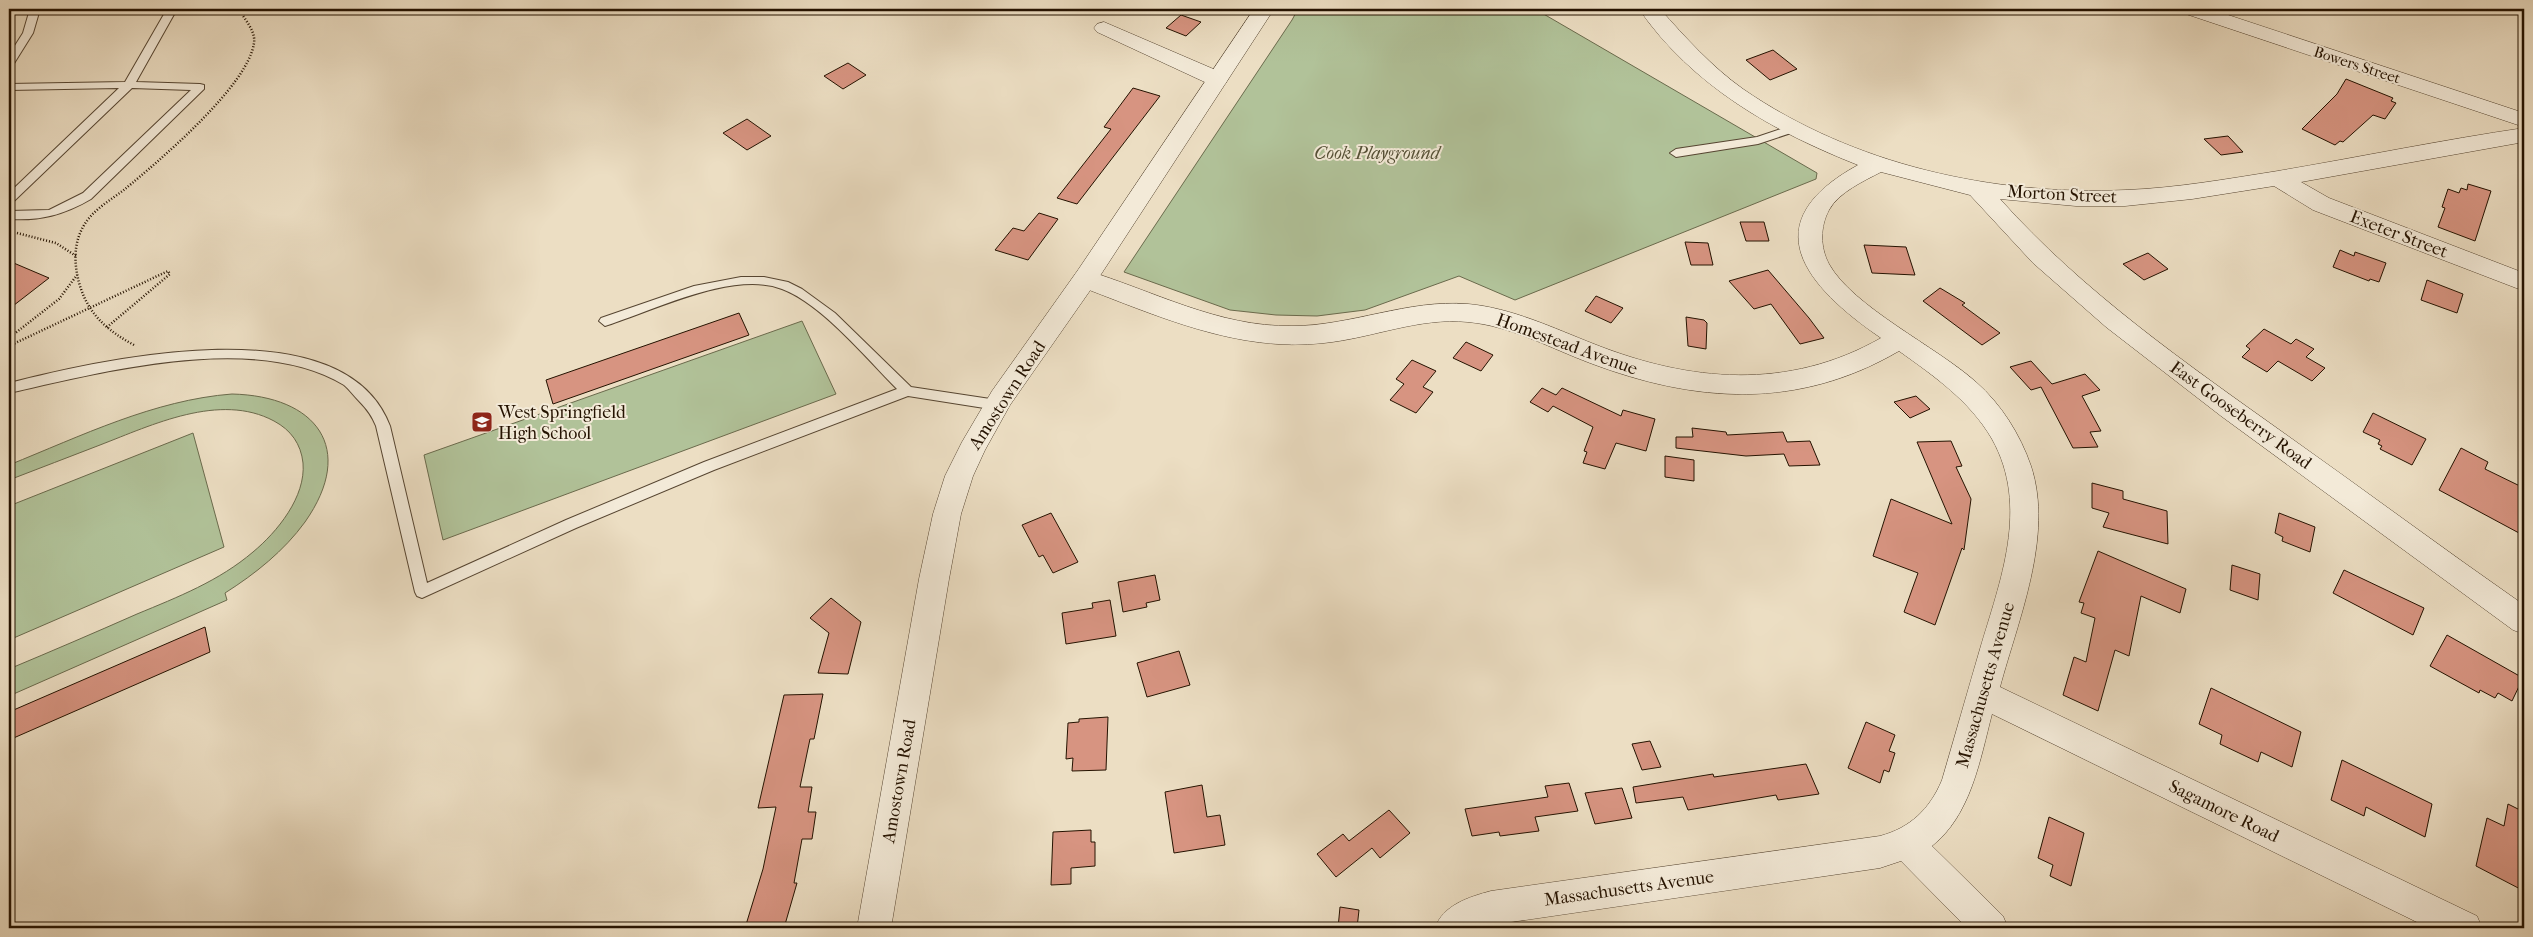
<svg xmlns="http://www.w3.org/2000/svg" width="2533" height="937" font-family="'IM FELL French Canon',serif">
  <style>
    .green { fill: #b1c299; stroke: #6a6a4c }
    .building { fill: #d79481; stroke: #241200 }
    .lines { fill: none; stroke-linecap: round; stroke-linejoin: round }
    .service-casing { stroke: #564531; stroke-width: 2 }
    .minor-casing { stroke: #564531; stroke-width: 1 }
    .tertiary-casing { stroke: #564531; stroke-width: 1 }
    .path { stroke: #241200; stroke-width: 2.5; stroke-dasharray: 1 2; stroke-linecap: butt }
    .service { fill: #f3ead8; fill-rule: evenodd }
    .minor { fill: #f3ead8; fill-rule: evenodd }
    .tertiary { fill: #f3ead8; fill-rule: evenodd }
    .labels { text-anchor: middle; stroke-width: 4; stroke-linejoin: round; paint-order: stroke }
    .far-street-label { font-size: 15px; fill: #241200; stroke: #f3ead8 }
    .park-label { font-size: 18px; font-style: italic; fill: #555036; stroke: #f3ead8 }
    .street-label { font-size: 18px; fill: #241200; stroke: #f3ead8 }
    .poi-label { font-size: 18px; fill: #241200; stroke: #f3ead8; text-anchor: start }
  </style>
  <rect width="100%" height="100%" fill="#ecdec3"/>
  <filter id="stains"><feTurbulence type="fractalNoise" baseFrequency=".004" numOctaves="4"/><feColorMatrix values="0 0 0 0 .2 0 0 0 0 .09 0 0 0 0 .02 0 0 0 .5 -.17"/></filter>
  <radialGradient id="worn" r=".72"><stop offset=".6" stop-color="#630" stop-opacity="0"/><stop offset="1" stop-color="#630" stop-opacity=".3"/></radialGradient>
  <path class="green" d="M1298 9H1535L1817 173 1816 179 1515 300 1459 276 1365 310 1317 316 1276 315 1230 310 1124 272 1292 20Z
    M802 321 836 394 443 540 424 455Z
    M232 394C316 396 357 448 305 522 284 551 255 574 225 593L227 600 9 696V669C52 651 94 633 137 614 178 597 219 581 253 552 277 532 306 497 303 463 301 444 291 430 274 421 220 392 152 425 100 445 70 457 39 468 9 480V465C81 436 154 400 232 394Z
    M193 433 224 547 9 640V506Z"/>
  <path class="building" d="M1181 15 1201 22 1186 36 1166 28Z
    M1773 50 1797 69 1770 80 1746 60Z
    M848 63 866 75 843 89 824 76Z
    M2346 79 2393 98 2391 101 2396 103 2385 119 2373 115 2343 142 2340 141 2335 145 2302 129 2337 94Z
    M1133 88 1160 96 1077 204 1057 198 1111 129 1104 127Z
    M747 119 771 136 747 150 723 133Z
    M2228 136 2243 152 2221 155 2204 139Z
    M2468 184 2491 191 2475 241 2438 227 2445 208 2442 207 2448 189 2459 193 2461 188 2467 190Z
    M1039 213 1058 219 1028 260 995 250 1013 228 1024 231Z
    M1740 222H1764L1769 241H1746Z
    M1685 242 1708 243 1713 265H1691Z
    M1864 245 1906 247 1915 275 1872 273Z
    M2340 250 2354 256 2355 252 2386 263 2379 282 2370 279 2369 281 2333 267Z
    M2148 253 2168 269 2144 280 2123 264Z
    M9 261 49 278 9 309Z
    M1768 270 1809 318 1824 338 1800 344 1771 304 1754 309 1729 281Z
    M2427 280 2463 294 2457 313 2421 300Z
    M1940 288 1965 303 1962 305 2000 333 1982 345 1923 301Z
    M1596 296 1623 308 1611 323 1585 311Z
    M739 313 749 335 553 404 546 380Z
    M1686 317 1704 320 1707 323 1706 349 1688 346Z
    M2264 329 2291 344 2296 339 2314 349 2306 357 2325 368 2312 381 2278 361 2267 372 2242 357 2250 349 2246 346Z
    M1466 342 1493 355 1481 371 1453 358Z
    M1412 360 1436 371 1423 387 1433 392 1416 413 1390 400 1404 384 1396 379Z
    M2031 361 2052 384 2085 374 2100 390 2082 396 2101 431 2090 432 2098 447 2073 448 2041 387 2031 390 2010 367Z
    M1542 388 1556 395 1562 388 1621 416 1623 410 1655 419 1646 451 1616 443 1605 469 1583 463 1587 452 1584 451 1593 427 1553 406 1548 412 1530 402Z
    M1916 396 1930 409 1910 418 1894 402Z
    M2373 413 2426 439 2412 465 2380 449 2382 446 2378 444 2380 440 2363 432Z
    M1692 428 1726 432 1727 435 1783 432 1787 442 1810 441 1820 465 1789 466 1784 454 1746 456 1676 448V437H1693Z
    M1951 441 1962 466 1956 467 1971 499 1964 550 1962 548 1935 625 1904 612 1918 573 1873 556 1891 499 1952 524 1917 442Z
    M2461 448 2488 462 2485 469 2524 488V523L2519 533 2439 490Z
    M1665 456 1694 460V481L1665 477Z
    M2092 483 2123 491V499L2167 511 2168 544 2103 527 2109 513 2092 508Z
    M1051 513 1078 562 1053 573 1043 555 1039 557 1022 525Z
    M2279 513 2315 527 2310 552 2282 541 2283 537 2275 533Z
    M2098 551 2186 589 2180 613 2141 596 2129 656 2115 650 2098 711 2063 695 2074 657 2086 662 2095 618 2081 613 2084 603 2079 602Z
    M2232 565 2260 574 2258 600 2230 590Z
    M2344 570 2424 608 2413 635 2333 593Z
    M1155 575 1160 600 1146 603 1147 607 1123 612 1118 582Z
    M831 598 861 622 848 674 818 673 829 633 810 618Z
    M1110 600 1116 636 1066 644 1062 613 1093 608 1092 603Z
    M205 627 210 652 9 740V712Z
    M2447 635 2523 678 2512 701 2498 693 2495 698 2480 690 2479 693 2430 666Z
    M1179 651 1190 685 1147 697 1137 663Z
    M2211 688 2301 732 2292 767 2261 752 2258 762 2220 744 2222 735 2199 724Z
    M823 694 814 739H810L800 787H812L808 812H816L812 839H802L794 883H797L784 928H745L763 869 776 807 758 808 784 695Z
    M1108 717 1106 770 1072 771 1073 758 1066 759 1068 723 1079 722V719Z
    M1866 722 1895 735 1889 751 1895 753 1889 772 1884 770 1880 783 1848 768Z
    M1650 741 1661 767 1642 770 1632 744Z
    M2342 760 2432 804 2425 837 2366 807 2364 816 2331 800Z
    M1806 764 1819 794 1778 800 1776 795 1688 810 1683 797 1636 803 1633 787 1713 774 1714 777Z
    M1569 783 1578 811 1535 817 1539 831 1500 836 1499 832 1472 836 1465 809 1548 797 1545 786Z
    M1202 785 1207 817 1220 815 1225 845 1174 853 1165 792Z
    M1622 788 1632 818 1595 824 1585 793Z
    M2508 804 2524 812V891L2476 866 2487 818 2504 826Z
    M1389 810 1410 833 1380 858 1372 848 1336 877 1317 854 1343 834 1349 841Z
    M2049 817 2084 833 2071 886 2050 876 2053 865 2038 858Z
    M1091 830V842H1095V866L1071 868V884L1051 885 1053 832Z
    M1340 907 1359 910 1357 928H1338Z"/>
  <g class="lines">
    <g class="service-casing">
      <path id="service" d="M30 9H40L33 33 13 65 9 66V55L23 33Z
        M167 9H177L136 82 200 84 204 85V89L91 199C64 215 40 221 9 219V211L49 210 83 193 191 90 132 88 13 202 9 203V193L119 88 9 90V84L125 82Z
        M1796 124 1802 128 1800 130 1758 144 1676 157 1670 153 1676 149 1757 137Z
        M741 277H764L788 282 802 289 835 313 911 387 997 400 1004 405 997 410 908 396 714 470 576 528 422 598 417 596 415 592 376 426C372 416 367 409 359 401 354 396 349 389 344 385 256 331 103 372 9 393V383C103 359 344 304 390 426L427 583 566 520 704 462 897 389C867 359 822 304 782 289 733 270 653 311 605 326L599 321 601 318 694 286Z"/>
    </g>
    <g class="minor-casing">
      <path id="minor" d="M1639 9H1660C1685 37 1712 67 1743 89 1853 165 1994 196 2126 190 2177 188 2227 179 2278 171 2360 157 2442 140 2524 128V142L2301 182 2329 198 2524 273V291L2313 210 2274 186 2192 199 2125 206H2076L2000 199C2083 292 2187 364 2288 436 2367 492 2445 550 2524 605V634L2513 630 2221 416 2106 327 2033 263 1970 195 1881 172C1864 181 1839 192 1829 210 1820 227 1820 247 1829 264 1853 307 1937 347 1976 382 2001 404 2020 434 2031 466 2054 536 2018 620 2000 687L2477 916 2482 928H2429L1992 714C1980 760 1971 815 1932 846L2003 916 2008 928H1967L1901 861 1880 868 1491 925 1481 928H1435C1443 905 1469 897 1491 891L1880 836C1910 828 1930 809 1942 780 1955 736 1967 693 1980 649 2000 581 2030 507 1992 439 1970 401 1934 376 1899 351 1798 410 1696 403 1590 363 1550 348 1511 326 1468 322 1419 317 1373 338 1324 343 1237 353 1156 315 1076 285L1073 279 1076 273 1085 270C1154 291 1218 327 1292 326 1351 326 1408 299 1468 304 1512 308 1553 328 1594 344 1690 382 1788 391 1881 338 1805 286 1752 223 1858 165 1774 132 1692 86 1639 9Z
        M2180 9H2210L2524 113V127L2183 13Z
        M1104 22 1225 74 1228 79 1225 84 1217 86 1209 84 1097 32 1094 28 1097 24Z"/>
    </g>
    <g class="tertiary-casing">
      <path id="tertiary" d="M1254 9H1274L1096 282 1010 405 985 450 973 476 961 514 949 579 891 928H857L919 579 933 514 945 476 962 442 992 391 1078 270Z"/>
    </g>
    <path class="path" d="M17 233 56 243 76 256
      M9 338 59 299 77 275
      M134 345C108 331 89 315 80 286 74 266 73 245 83 227 92 210 111 200 125 189 159 161 248 86 254 43 256 31 244 19 239 9
      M9 346 168 271 170 274 106 328"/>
    <use href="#service" class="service"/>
    <use href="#minor" class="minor"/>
    <use href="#tertiary" class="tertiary"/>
  </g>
  <defs>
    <g id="school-square" transform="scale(1.125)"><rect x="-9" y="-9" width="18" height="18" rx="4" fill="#8f2418" stroke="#f3ead8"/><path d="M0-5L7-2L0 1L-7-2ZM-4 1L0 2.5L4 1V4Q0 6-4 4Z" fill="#fff"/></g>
  </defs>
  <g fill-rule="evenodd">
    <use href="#school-square" x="482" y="422"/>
  </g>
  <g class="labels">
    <g class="far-street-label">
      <text transform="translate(2357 65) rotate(18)" y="5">Bowers Street</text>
    </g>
    <g class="park-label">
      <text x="1377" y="159">Cook Playground</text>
    </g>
    <g class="street-label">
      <text transform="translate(2062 194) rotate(3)" y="6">Morton Street</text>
      <text transform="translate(2399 234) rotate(21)" y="6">Exeter Street</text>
      <text transform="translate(1567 344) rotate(20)" y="6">Homestead Avenue</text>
      <text transform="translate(1007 395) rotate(-57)" y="6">Amostown Road</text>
      <text transform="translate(2241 415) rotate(36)" y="6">East Gooseberry Road</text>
      <text transform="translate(1985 685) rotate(-74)" y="6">Massachusetts Avenue</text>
      <text transform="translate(899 781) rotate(-80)" y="6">Amostown Road</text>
      <text transform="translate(2224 811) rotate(26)" y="6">Sagamore Road</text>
      <text transform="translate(1629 888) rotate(-8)" y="6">Massachusetts Avenue</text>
    </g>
    <g class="poi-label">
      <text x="498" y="418">West Springfield<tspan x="498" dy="21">High School</tspan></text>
    </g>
  </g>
  <rect width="2533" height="937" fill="none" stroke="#ecdec3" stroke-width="30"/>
  <rect x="10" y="10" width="2513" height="917" fill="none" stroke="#241200" stroke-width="2.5"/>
  <rect x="15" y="15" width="2503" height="907" fill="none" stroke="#241200"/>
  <rect width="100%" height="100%" filter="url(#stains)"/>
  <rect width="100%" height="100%" fill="url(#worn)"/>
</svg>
